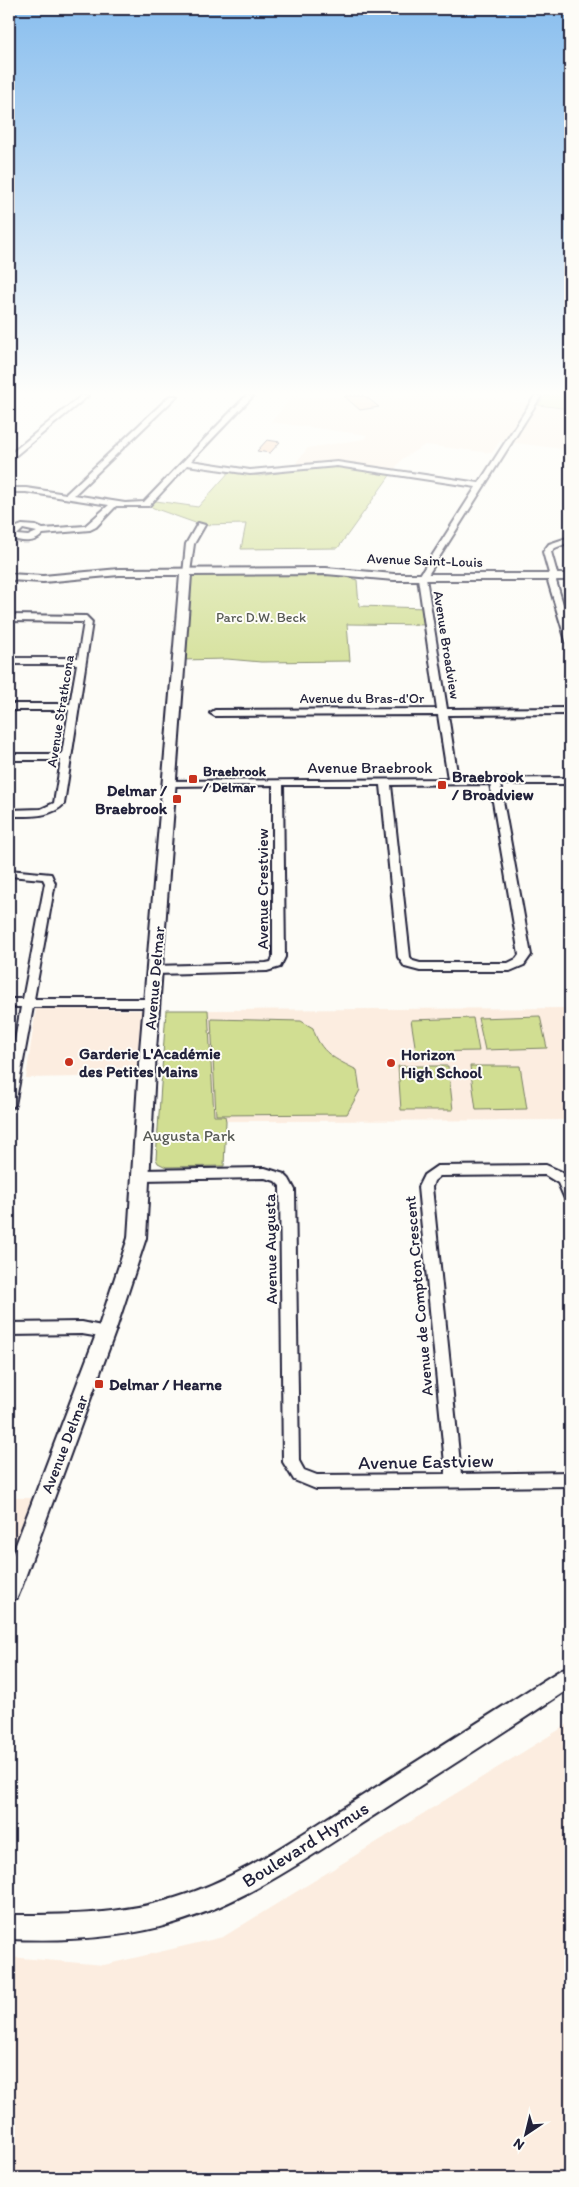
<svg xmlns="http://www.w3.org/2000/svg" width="579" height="2187" font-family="Itim,sans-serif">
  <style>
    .built { fill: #fcede0 }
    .green { fill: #d1de92; stroke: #7a8066 }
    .building { fill: #facaa9; stroke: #22223b }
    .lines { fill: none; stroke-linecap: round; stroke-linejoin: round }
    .street-casing { stroke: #22223b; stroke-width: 4 }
    .secondary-casing { stroke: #22223b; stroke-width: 4 }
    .street { fill: #fdfcf7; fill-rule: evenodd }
    .secondary { fill: #fdfcf7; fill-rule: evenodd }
    .poi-dot { fill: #c8321e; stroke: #fdfcf7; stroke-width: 2 }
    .labels { text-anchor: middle; stroke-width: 4; stroke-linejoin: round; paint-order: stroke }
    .far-street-label { font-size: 14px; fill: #22223b; stroke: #fdfcf7 }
    .far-park-label { font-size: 14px; fill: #575a55; stroke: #fdfcf7 }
    .far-poi-label { font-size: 14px; font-weight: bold; fill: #22223b; stroke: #fdfcf7; text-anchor: start }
    .street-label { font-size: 16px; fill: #22223b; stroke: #fdfcf7 }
    .poi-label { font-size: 16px; font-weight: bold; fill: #22223b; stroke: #fdfcf7; text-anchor: start }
    .park-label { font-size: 16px; fill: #575a55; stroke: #fdfcf7 }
    .near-street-label { font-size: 19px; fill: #22223b; stroke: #fdfcf7 }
  </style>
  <rect width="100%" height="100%" fill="#fdfcf7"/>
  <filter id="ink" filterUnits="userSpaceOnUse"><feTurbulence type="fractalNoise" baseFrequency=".02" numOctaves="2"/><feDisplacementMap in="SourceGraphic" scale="10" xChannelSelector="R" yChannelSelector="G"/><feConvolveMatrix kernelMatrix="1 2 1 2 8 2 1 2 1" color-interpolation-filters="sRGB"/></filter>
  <g filter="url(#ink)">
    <path class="built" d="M293 396H476L570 409V450L500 441 492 453 425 445 402 459 394 470 335 461 297 464V461L308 448 364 439 367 435 271 422Z
      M570 1008V1120L226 1121 225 1117H214L208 1010Z
      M36 1009 144 1010 136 1076 26 1078Z
      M9 1498H39L9 1569Z
      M570 1723V2178H9V1957L104 1965 223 1937Z"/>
    <path class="green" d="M545 396H570V409L538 405Z
      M317 466H335L391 474 338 548 241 549 246 524 201 525 148 506 156 501 198 507 230 471 260 476Z
      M326 571 357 580 359 606 427 608 430 625 347 624 350 661 261 662 227 659 181 660 186 572Z
      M166 1010H208L214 1116H225L226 1121 224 1166 166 1167 158 1163 156 1159Z
      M540 1016 547 1048 485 1050 478 1018Z
      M473 1018 479 1051 416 1052 411 1020Z
      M211 1019 301 1021 313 1028C320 1053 335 1059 357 1070L360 1090 347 1114 216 1115Z
      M398 1066H448L453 1110H401Z
      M470 1066H520L527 1109 476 1110Z"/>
    <path class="building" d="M344 396H365L379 407 360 410Z
      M267 440 280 442 270 453 257 451Z"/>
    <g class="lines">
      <g class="street-casing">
        <path id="street" d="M81 396H88L9 461V455Z
          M170 396H177L74 495 125 503 144 502 246 396H253L191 461 250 470 337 462 479 483 535 396H541L426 578 447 709 570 708V714L448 715 458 779 570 778V784H500L531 955 524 965 510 971H420L405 967 398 957 381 785H283L285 957 280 967 267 971 155 974 149 970 155 966 266 963 271 962 273 957V785L170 786 165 783 166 781 448 779 438 715 215 716 210 713 215 710 437 709 418 578 476 487 337 466 250 474 187 465 149 506H116L96 527 90 530 43 534C34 544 22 542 10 538L9 530 22 525 36 526 43 529 85 526 109 505 26 492H9V488H26L66 494ZM23 529 37 532 28 536 17 535ZM490 784 519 955 516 959 508 963H420L413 961 410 957 391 785Z
          M198 523 205 525 194 544 190 572 183 574 186 544Z
          M570 537V542L555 548 551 552 558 577 556 581 570 627V644L566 641 548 581 550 577 543 552 549 544Z
          M9 615 86 616 92 622 64 804C51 818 27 816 9 816V810L41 809 54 803 61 760H9V754H62L69 710H9V704H70L77 664H9V658H78L84 622 9 621Z
          M9 870 51 874 55 883 34 999H152L158 1003 152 1007H33L15 1105 9 1109V1073L21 1007H9V999H23L45 883 43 879 9 876Z
          M546 1165 560 1171 570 1179V1201L565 1199 558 1183 545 1175 440 1176 434 1181 432 1187 461 1474 570 1472V1486L316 1489 294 1480 283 1462 280 1186 275 1181 265 1178 141 1180 136 1178 134 1175 136 1172 141 1170 265 1168 284 1174 289 1179 295 1190 299 1461 304 1470 317 1475 446 1474 418 1187 424 1175 437 1166Z
          M82 1322 111 1328 113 1332 111 1336 106 1338 82 1334 9 1335V1323Z"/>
      </g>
      <g class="secondary-casing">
        <path id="secondary" d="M326 568 394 574H570V580H394L326 574 191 575 156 1050 146 1238 115 1332 20 1591 17 1598 9 1601V1563L97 1332 128 1238 140 1050 180 575H119L43 582 9 580V574L43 576 119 569Z
          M570 1666V1688C504 1732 437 1775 370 1818 308 1858 246 1902 174 1923 121 1939 64 1941 9 1939V1915C64 1915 121 1915 175 1898 238 1879 292 1840 348 1805 419 1760 491 1714 562 1669Z"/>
      </g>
      <use href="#street" class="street"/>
      <use href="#secondary" class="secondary"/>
    </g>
  </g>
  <linearGradient id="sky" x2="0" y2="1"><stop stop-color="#89beee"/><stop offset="0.56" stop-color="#fefefb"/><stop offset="1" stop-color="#fefefb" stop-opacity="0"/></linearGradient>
  <rect width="579" height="702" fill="url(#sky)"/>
  <g class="poi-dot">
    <rect x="188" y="774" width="10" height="10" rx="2.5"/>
    <rect x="437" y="780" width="10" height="10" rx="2.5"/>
    <rect x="172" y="794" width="10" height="10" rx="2.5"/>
    <circle cx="69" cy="1062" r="5"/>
    <circle cx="391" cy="1063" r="5"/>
    <rect x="94" y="1379" width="10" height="10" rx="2.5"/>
  </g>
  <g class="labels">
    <g class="far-street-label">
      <text transform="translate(425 560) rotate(2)" y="5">Avenue Saint-Louis</text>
      <text transform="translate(447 645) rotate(81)" y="5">Avenue Broadview</text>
      <text x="362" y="703">Avenue du Bras-d'Or</text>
      <text transform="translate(60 711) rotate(-81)" y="5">Avenue Strathcona</text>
    </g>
    <g class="far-park-label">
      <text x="261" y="622">Parc D.W. Beck</text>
    </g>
    <g class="far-poi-label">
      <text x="203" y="776">Braebrook<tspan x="203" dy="16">/ Delmar</tspan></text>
    </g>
    <g class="street-label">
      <text x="370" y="773">Avenue Braebrook</text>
      <text transform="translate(262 889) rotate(-90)" y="6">Avenue Crestview</text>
      <text transform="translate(154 978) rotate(-85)" y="6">Avenue Delmar</text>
      <text transform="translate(270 1249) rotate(-91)" y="6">Avenue Augusta</text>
      <text transform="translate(418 1296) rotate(-95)" y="6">Avenue de Compton Crescent</text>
      <text transform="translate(64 1444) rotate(-69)" y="6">Avenue Delmar</text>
    </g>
    <g class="poi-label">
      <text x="452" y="782">Braebrook<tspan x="452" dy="18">/ Broadview</tspan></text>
      <text x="167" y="796" text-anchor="end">Delmar /<tspan x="167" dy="18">Braebrook</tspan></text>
      <text x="79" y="1059">Garderie L'Académie<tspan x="79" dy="18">des Petites Mains</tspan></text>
      <text x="401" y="1060">Horizon<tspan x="401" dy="18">High School</tspan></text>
      <text x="109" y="1390">Delmar / Hearne</text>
    </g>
    <g class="park-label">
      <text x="189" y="1141">Augusta Park</text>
    </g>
    <g class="near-street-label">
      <text transform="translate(426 1461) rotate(-1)" y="7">Avenue Eastview</text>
      <text transform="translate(305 1844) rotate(-32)" y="7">Boulevard Hymus</text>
    </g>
  </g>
  <rect width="579" height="2187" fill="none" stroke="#fdfcf7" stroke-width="30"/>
  <rect x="15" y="15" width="549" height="2157" fill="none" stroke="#22223b" stroke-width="2" filter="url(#ink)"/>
  <g transform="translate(526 2134) rotate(215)" stroke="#fdfcf7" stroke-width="4" paint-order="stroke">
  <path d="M0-4L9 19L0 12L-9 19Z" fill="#22223b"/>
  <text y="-8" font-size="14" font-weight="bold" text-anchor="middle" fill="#22223b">N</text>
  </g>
</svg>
